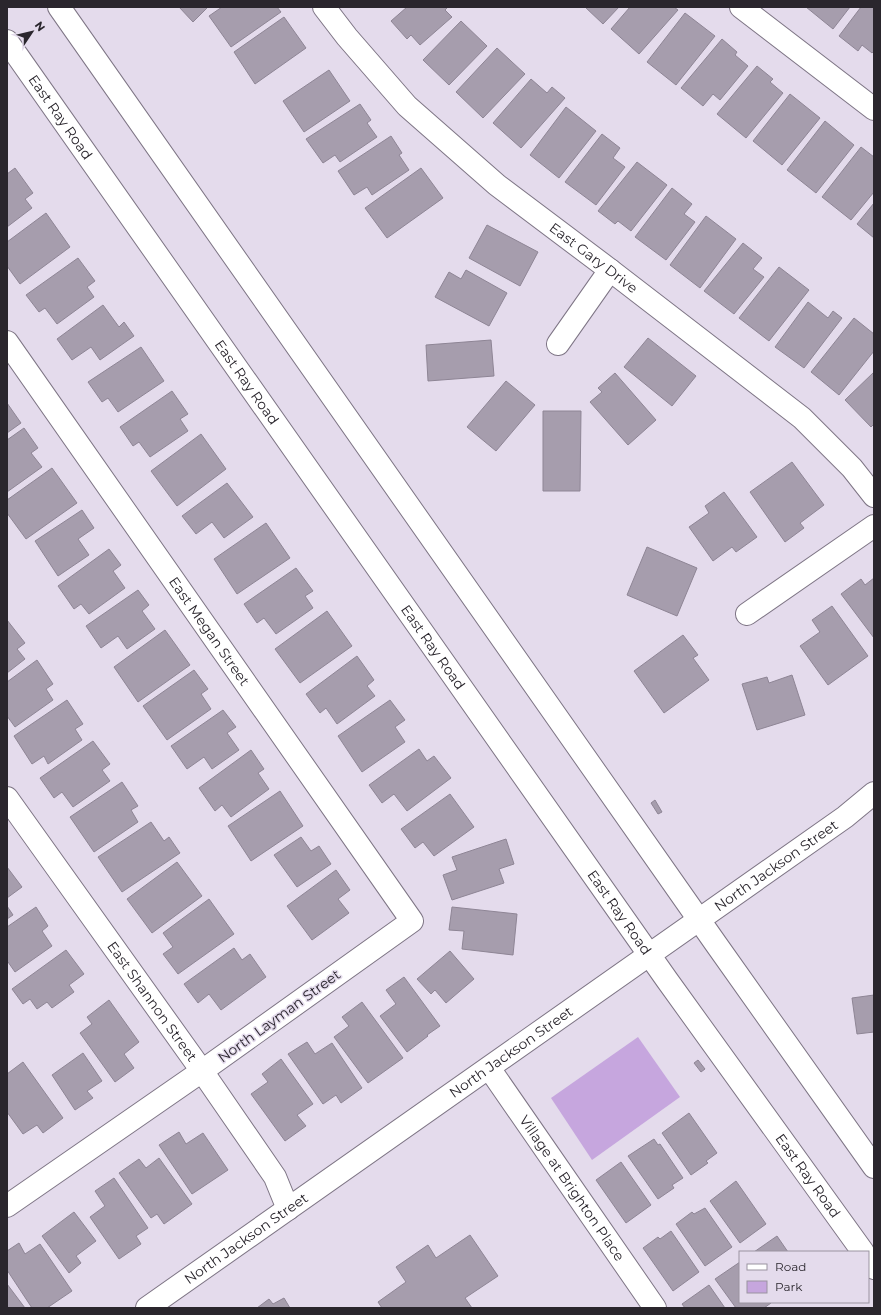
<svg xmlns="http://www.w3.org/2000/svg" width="881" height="1315" font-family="Montserrat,sans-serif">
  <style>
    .green { fill: #c6a6de }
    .building { fill: #a69dad; stroke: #8e8595 }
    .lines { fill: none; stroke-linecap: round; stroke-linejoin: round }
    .minor-casing { stroke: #7e7585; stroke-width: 24 }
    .major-casing { stroke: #7e7585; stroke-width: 24 }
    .minor { stroke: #fff; stroke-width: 22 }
    .major { stroke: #fff; stroke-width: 22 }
    .labels { text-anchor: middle; stroke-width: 3; stroke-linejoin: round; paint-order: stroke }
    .street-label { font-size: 14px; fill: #2a262d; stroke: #e4dbec }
  </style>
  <rect width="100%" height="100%" fill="#e4dbec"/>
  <path class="green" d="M638 1037 680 1097 592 1160 551 1098Z"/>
  <path class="building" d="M179 7H208L193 22Z
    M222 7H277L281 12 231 47 209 16Z
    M407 7H448L445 10 452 17 420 45 411 35 407 39 391 21Z
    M585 7H619L603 24Z
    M630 7H674L678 10 639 54 611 29Z
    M806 7H850L833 29Z
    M861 7H874V51L872 53 862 45 858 51 839 36Z
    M685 13 715 36 676 85 647 62Z
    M284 17 306 48 255 84 234 52Z
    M461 21 487 46 449 85 423 60Z
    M722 39 737 52 735 55 748 66 720 100 713 94 703 106 681 88Z
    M497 48 525 74 483 118 456 92Z
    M757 66 773 79 770 82 783 93 746 138 717 114Z
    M329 70 350 101 304 132 283 101Z
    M531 79 547 93 552 87 565 98 521 148 493 123Z
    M790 94 820 118 782 165 753 141Z
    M360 104 371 120 367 123 377 137 340 162 335 155 323 163 306 139Z
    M566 107 596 131 559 178 530 155Z
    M825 121 854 145 816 193 787 170Z
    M602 134 620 148 613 158 625 167 596 205 565 182Z
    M391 136 402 153 399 155 409 170 372 195 367 187 354 195 338 171Z
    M861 147 874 157V192L851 220 822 197Z
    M637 162 667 185 631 231 618 221 615 224 598 211Z
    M15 168 33 193 25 199 32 208 7 227V174Z
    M421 168 443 198 387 238 365 208Z
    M672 188 692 204 684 214 695 222 666 260 635 237Z
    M874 203V238L857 224Z
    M46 213 70 247 20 284 7 266V242Z
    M706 216 736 239 700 288 670 265Z
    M487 225 538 252 520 286 469 258Z
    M743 243 762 258 753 269 764 277 734 314 704 291Z
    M78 258 95 281 87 287 94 297 57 324 45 308 39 312 26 295Z
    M779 267 809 290 769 341 739 318Z
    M466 270 507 293 489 326 435 297 449 272 461 279Z
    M808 302 828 318 833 311 842 318 804 368 775 347Z
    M103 305 119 327 124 322 134 336 100 360 91 347 72 360 57 339Z
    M854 318 874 334V351L839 395 811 372Z
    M648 338 696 376 672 406 624 367Z
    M491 340 494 376 428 381 426 345Z
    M141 347 164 381 118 412 108 398 102 402 88 382Z
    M874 372V424L871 427 845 400Z
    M615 373 656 420 628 445 590 402 602 392 598 388Z
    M506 381 535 405 496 451 467 427Z
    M172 391 188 414 180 419 188 431 150 457 139 442 133 446 120 427Z
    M7 403 21 423 7 433Z
    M543 411H581L580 491H543Z
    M24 428 38 448 31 453 42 467 7 492V440Z
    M201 434 226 469 177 506 151 471Z
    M792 462 824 505 800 523 804 528 785 542 750 492Z
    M52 468 77 503 26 539 7 513V500Z
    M227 483 253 517 224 538 212 522 196 534 182 516Z
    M724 492 757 537 736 552 732 547 713 561 689 527 709 513 705 506Z
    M82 510 94 528 78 539 89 555 58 576 35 541Z
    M266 523 290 558 237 594 214 559Z
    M647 547 697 568 677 616 627 595Z
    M109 549 121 565 113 571 125 588 89 614 81 604 74 609 58 586Z
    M296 568 313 591 305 596 313 608 276 634 264 618 257 623 244 604Z
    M874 578V638L841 594 861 579 865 585Z
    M138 590 149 605 142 611 155 629 127 649 118 636 101 648 86 626Z
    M832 606 868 656 828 685 800 646 820 632 812 620Z
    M327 611 352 646 300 683 275 649Z
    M7 620 25 643 17 649 25 659 7 673Z
    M165 630 190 665 138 702 114 667Z
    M683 635 698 655 693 658 709 680 664 713 634 671Z
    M357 656 374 680 367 686 375 696 337 724 326 708 320 713 306 694Z
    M37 660 53 684 46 689 53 700 15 727 7 716V682Z
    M194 670 208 689 201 694 211 709 167 740 143 706Z
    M792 675 805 715 757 730 742 684 767 677 769 683Z
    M67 700 83 724 75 729 82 740 48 764 44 756 32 764 14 736Z
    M390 700 405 720 395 727 405 742 362 772 338 736Z
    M223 710 236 727 227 733 239 750 212 769 204 757 187 769 171 746Z
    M93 741 110 764 102 770 110 781 73 807 62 792 54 798 40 778Z
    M419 749 427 761 434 756 451 778 407 811 394 794 382 803 369 785Z
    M251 750 264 769 258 773 269 789 231 817 222 805 215 811 199 788Z
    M122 782 138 806 131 810 138 822 94 852 70 817Z
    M280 791 303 826 251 861 228 826Z
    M450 794 474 827 434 856 423 842 415 848 401 829Z
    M655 800 662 812 658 814 651 803Z
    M151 822 164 841 169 837 180 853 122 892 98 857Z
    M301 837 311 851 319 846 331 864 297 887 274 855Z
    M506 839 514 864 499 869 504 883 452 900 443 875 457 870 452 857Z
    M177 862 202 896 152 933 127 899Z
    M7 867 22 887 7 898Z
    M336 870 350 890 338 899 349 913 312 940 287 906Z
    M209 899 234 934 178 974 163 954 173 947 163 933Z
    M7 906 13 915 7 919Z
    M36 907 48 926 42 931 52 946 15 972 8 962H7V927Z
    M452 907 517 914 513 955 462 949 464 931 449 930Z
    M234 948 242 960 250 954 266 977 221 1010 209 994 198 1003 184 984Z
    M66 950 84 974 69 985 74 992 52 1008 47 1002 37 1009 30 999 23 1004 12 989Z
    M450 951 474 979 446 1003 435 990 431 994 417 979Z
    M404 977 440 1026 427 1035 428 1036 407 1052 380 1016 396 1004 386 990Z
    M874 995V1032L857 1034 852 998Z
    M109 1000 139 1042 124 1054 134 1068 115 1082 80 1033 92 1024 87 1017Z
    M362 1002 403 1058 368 1083 334 1037 349 1026 342 1017Z
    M307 1042 315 1054 332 1043 362 1088 341 1103 336 1095 323 1104 288 1054Z
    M83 1053 102 1081 87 1091 93 1098 75 1110 52 1075Z
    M281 1059 313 1104 297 1115 306 1126 285 1141 251 1094 268 1082 262 1074Z
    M698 1060 705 1069 701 1072 694 1063Z
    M23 1062 63 1118 43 1133 37 1125 23 1134 7 1112V1074Z
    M689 1113 717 1153 706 1161 708 1163 691 1175 662 1133Z
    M179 1132 186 1144 203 1133 228 1170 192 1194 159 1145Z
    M654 1139 658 1145 660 1144 683 1178 672 1185 674 1188 658 1199 628 1156Z
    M159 1158 192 1204 164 1224 157 1214 151 1218 119 1173 139 1159 146 1168Z
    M621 1162 651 1205 626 1223 596 1180Z
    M114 1178 148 1228 136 1236 141 1244 119 1259 90 1217 105 1206 95 1191Z
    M736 1181 766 1224 740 1243 710 1201Z
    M705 1208 732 1247 705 1266 676 1224 692 1212 694 1214Z
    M74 1212 96 1241 76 1256 81 1263 69 1273 42 1236Z
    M671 1231 699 1272 673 1291 643 1248 658 1237 660 1239Z
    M470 1235 498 1276 465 1298 472 1308H382L378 1302 406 1282 396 1267 428 1245 436 1258Z
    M777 1236 788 1252H754Z
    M19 1243 25 1254 40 1244 72 1291 47 1308H32L7 1270V1251Z
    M740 1262V1302H770L771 1303 764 1308H736L715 1279Z
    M7 1284 25 1308H7Z
    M709 1285 725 1308H685L682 1304Z
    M284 1298 290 1308H257L269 1299 273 1304Z"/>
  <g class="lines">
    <g class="minor-casing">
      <g id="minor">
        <path id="s1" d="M324 7 347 37 407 106 497 185 610 270 802 418 852 468 874 496"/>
        <path d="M741 7 874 109"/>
        <path id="s2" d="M7 342 412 921 202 1071 7 1206"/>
        <path d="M558 344 610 270"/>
        <path d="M747 614 874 526"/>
        <path id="s3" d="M7 798 202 1071 275 1177 288 1209"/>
        <path id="s4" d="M489 1068 655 1308"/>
        <path id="s5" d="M147 1308 845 817 874 793"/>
      </g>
    </g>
    <g class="major-casing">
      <g id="major">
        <path d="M59 7 716 944 874 1167"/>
        <path id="s6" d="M7 41 667 980 863 1252"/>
        <path d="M868 1260 874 1268"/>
      </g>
    </g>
    <use href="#minor" class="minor"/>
    <use href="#major" class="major"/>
  </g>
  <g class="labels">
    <g class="street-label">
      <text dy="5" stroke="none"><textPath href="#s6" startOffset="93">East Ray Road</textPath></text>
      <text dy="5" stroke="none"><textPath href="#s1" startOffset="370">East Gary Drive</textPath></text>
      <text dy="5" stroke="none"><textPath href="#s6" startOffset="417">East Ray Road</textPath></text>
      <text dy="5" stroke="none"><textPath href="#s2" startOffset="353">East Megan Street</textPath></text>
      <text dy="5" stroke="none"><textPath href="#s6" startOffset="741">East Ray Road</textPath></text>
      <text dy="5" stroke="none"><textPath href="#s5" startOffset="769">North Jackson Street</textPath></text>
      <text dy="5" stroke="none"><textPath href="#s6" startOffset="1065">East Ray Road</textPath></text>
      <text dy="5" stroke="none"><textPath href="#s3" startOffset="250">East Shannon Street</textPath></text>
      <text transform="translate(279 1016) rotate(-36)" y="5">North Layman Street</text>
      <text dy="5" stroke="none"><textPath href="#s5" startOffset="445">North Jackson Street</textPath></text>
      <text dy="5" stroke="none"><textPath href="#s6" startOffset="1389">East Ray Road</textPath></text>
      <text dy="5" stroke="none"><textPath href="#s4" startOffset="146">Village at Brighton Place</textPath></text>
      <text dy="5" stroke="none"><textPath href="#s5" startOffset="121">North Jackson Street</textPath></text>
    </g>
  </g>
  <rect width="881" height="1315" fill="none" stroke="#2a262d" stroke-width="16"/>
  <rect x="739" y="1251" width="130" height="52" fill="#e4dbec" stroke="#9a93a0"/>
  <rect x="747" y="1264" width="20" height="6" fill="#ffffff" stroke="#9a93a0"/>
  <text x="775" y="1271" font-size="12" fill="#2a262d">Road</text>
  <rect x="747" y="1281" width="20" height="12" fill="#c6a6de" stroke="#9a93a0"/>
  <text x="775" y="1291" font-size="12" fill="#2a262d">Park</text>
  <g transform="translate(32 32) rotate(55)" stroke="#e4dbec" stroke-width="3" paint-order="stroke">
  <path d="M0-3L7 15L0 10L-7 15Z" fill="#2a262d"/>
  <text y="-6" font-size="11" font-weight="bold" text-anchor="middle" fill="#2a262d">N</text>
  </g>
</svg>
